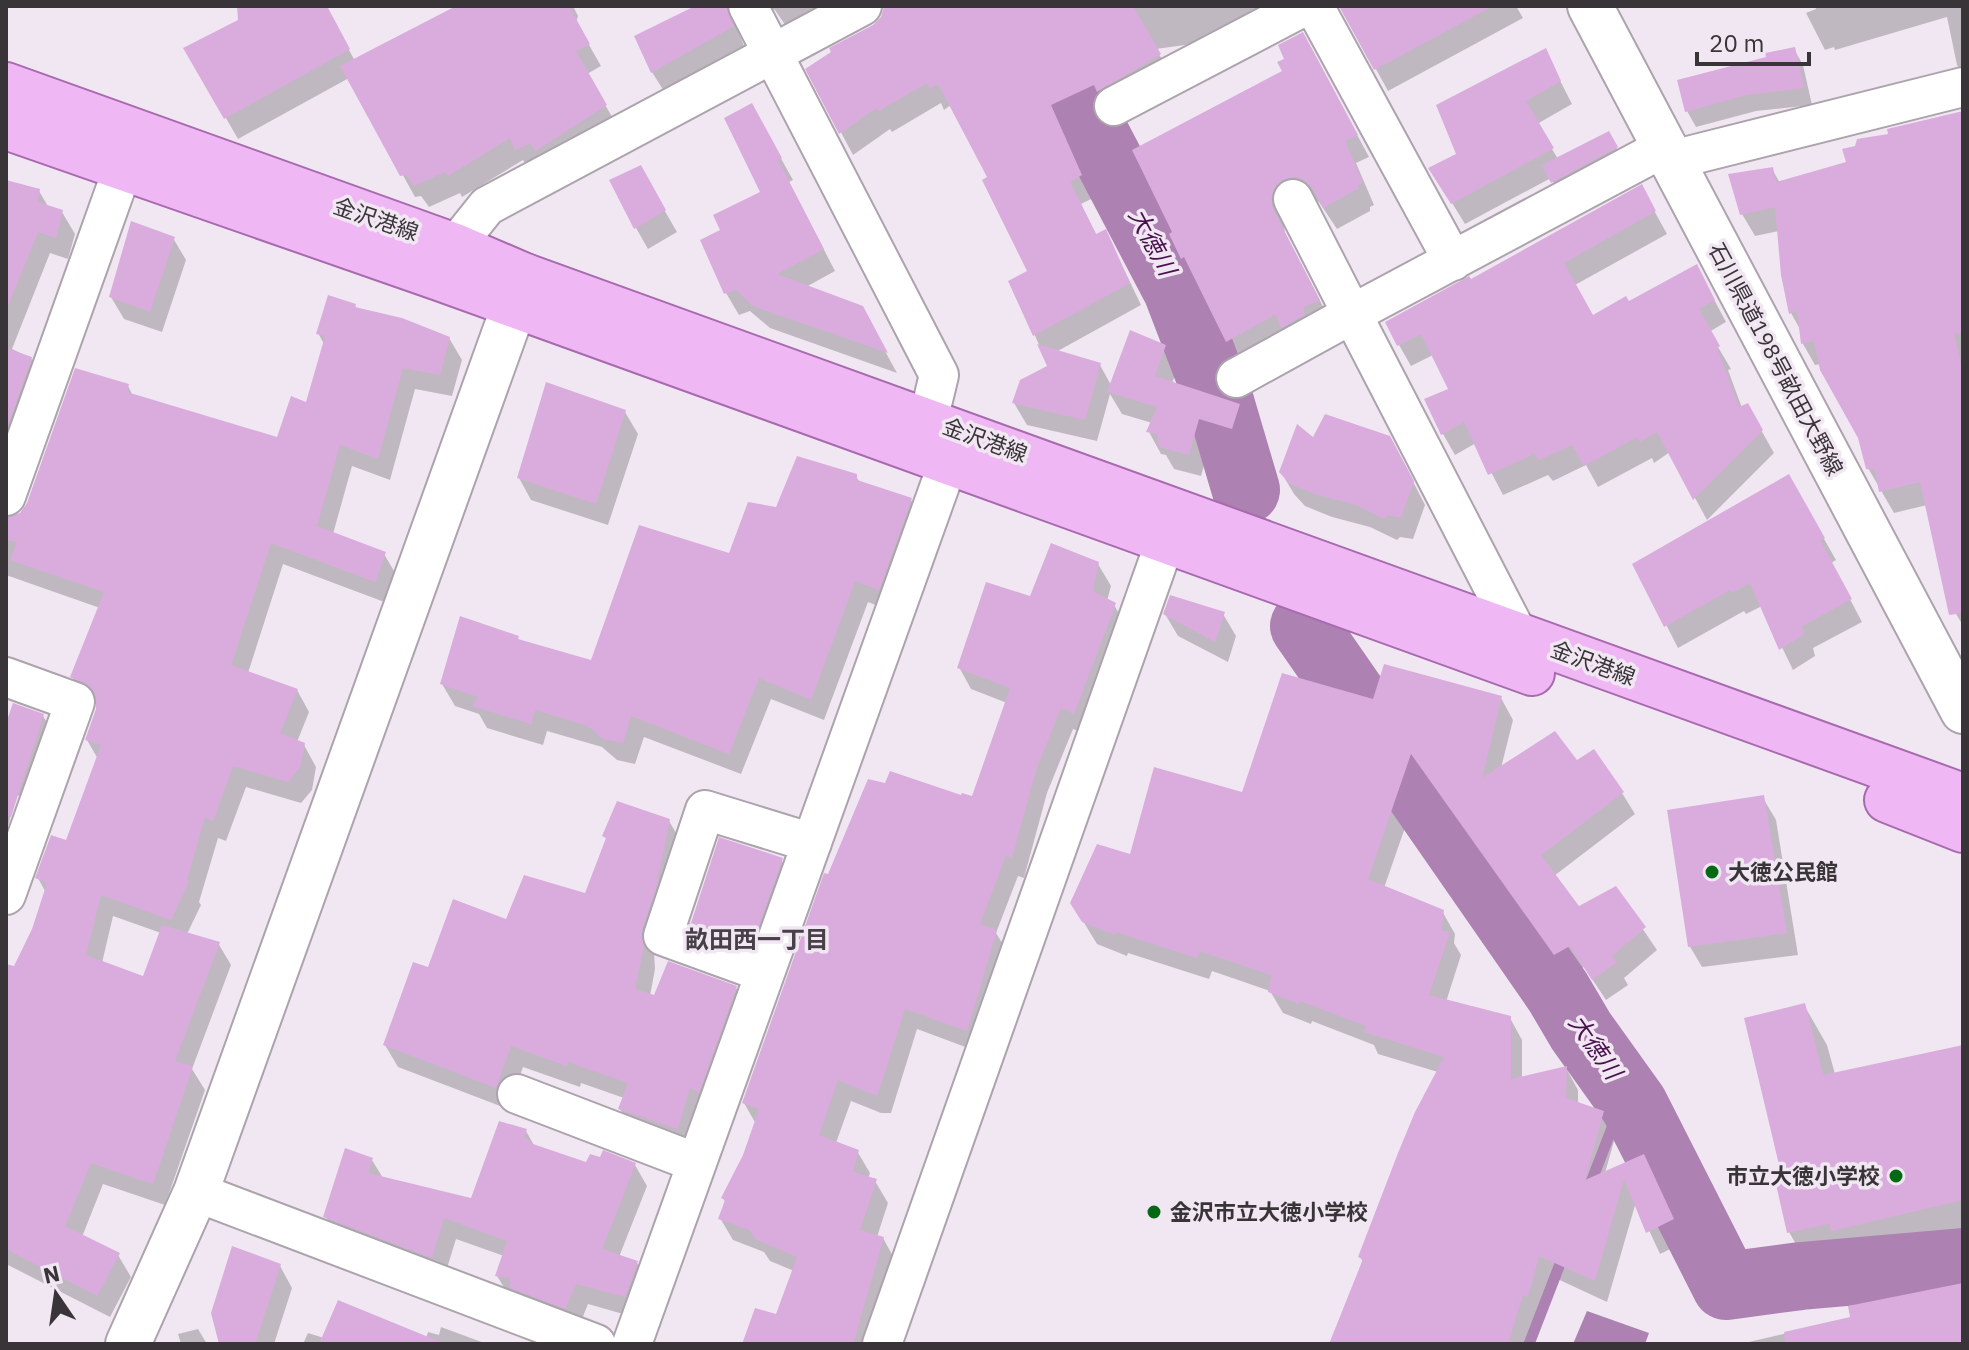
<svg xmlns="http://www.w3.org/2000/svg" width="1969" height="1350" font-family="'IBM Plex Sans','Noto Sans JP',sans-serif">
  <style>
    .water { fill: #ad81b1 }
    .shadow { fill: #0003; fill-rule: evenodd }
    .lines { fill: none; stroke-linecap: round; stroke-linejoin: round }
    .stream { stroke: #ad81b1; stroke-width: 11 }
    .river { stroke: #ad81b1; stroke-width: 68 }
    .building { fill: #daacde }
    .street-casing { stroke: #aca3ad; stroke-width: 42 }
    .secondary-casing { stroke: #aca3ad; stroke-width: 48 }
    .primary-casing { stroke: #a86aae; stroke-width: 48 }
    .street { stroke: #fff; stroke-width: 38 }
    .secondary { stroke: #fff; stroke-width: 44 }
    .primary { stroke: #efb7f4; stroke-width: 44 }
    .poi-dot { fill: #056914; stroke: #f1e7f2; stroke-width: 3 }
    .labels { text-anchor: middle; stroke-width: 7; stroke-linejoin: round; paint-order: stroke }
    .street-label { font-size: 22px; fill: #383438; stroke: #f1e7f2 }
    .poi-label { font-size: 22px; font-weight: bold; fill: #383438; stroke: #f1e7f2; text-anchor: start }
    .water-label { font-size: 24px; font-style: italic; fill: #48104d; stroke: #f1e7f2 }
    .neighbourhood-label { font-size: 24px; font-weight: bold; fill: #474048; stroke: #f1e7f2 }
  </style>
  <rect width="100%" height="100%" fill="#f1e7f2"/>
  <path class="water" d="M1587 1311 1649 1333 1645 1344H1573Z"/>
  <path class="shadow" d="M252 6H325L355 61 460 6H573L578 16 576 22 601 66 587 74 618 127 530 171 523 160 462 197 460 193 429 207 421 196 415 197 349 78 238 139 186 49 240 22Z
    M700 6H742L737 29 745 48 665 93 652 72Z
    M765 6H873L790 32 775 10Z
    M878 6H1265L1203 36 1206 42 1156 49 1172 76 1062 128 1093 198 1081 204 1097 236 1106 232 1141 305 1056 352 1100 365 1111 385 1165 347 1177 369 1172 384 1238 406 1251 428 1244 450 1211 440 1201 476 1174 469 1166 455 1161 454 1149 432 1152 423 1122 414 1110 394 1097 441 1027 425 1014 403 1049 367 1011 282 1030 272 989 178 951 105 944 110 941 103 892 132 890 129 853 155 808 70 874 27 882 19 885 8Z
    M1349 6H1516L1523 18 1388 91 1343 9Z
    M1815 6H1963V75L1957 65 1947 17 1835 50 1834 47 1825 50 1806 13 1816 9Z
    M1794 49 1803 65 1812 105 1756 111 1696 127 1687 111 1768 59Z
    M1545 51 1572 104 1537 124 1558 159 1608 133 1629 170 1565 204 1551 178 1465 224 1444 190 1459 154Z
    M1315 56 1369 157 1356 163 1374 205 1370 207V211L1337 229 1319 202 1308 198 1287 209 1283 220 1285 233 1331 322 1238 358 1171 235Z
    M1963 112V624H1962L1949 602 1927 505 1894 513 1868 468 1860 438 1821 364 1815 365 1803 344 1801 331 1791 313 1783 275 1779 231 1755 236 1742 214 1772 169 1780 183 1848 164 1890 136Z
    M764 128 793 180 789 182 835 271 806 287 874 331 897 373 770 328 750 311 739 315 726 293 702 241 723 231 762 193Z
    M640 168 677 232 648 249 636 228Z
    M6 182 39 191 49 208 62 212 75 234 68 259 50 253 12 349 31 358 44 381 6 461Z
    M1641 187 1667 234 1575 285 1593 318 1628 304 1708 288 1726 322 1709 332 1731 369 1728 370 1742 408 1747 405 1774 453 1707 520 1670 452 1654 463 1652 458 1598 487 1586 465 1553 481 1548 475 1503 495 1476 443 1455 455 1443 434 1427 400 1450 390 1433 355 1411 366 1399 345 1470 282Z
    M173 238 186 260 162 332 124 319 111 297Z
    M355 305 357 310 449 338 462 360 452 396 415 389 390 480 352 466 333 534 384 554 397 576 387 603 283 564 248 673 297 690 309 712 297 742 304 745 316 767 312 790 301 803 246 787 226 841 218 838 199 902 201 905 187 934 218 943 231 965 192 1069 205 1090 165 1205 103 1184 82 1237 118 1255 131 1277 110 1317 6 1264V1007L46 893 38 878 67 843 98 759 87 740 98 705 85 699 72 677 100 608 6 575V527L23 531 128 386 133 396 278 439 307 405 324 344 318 333ZM113 916 161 933 145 978 102 963Z
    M625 412 638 434 608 525 531 500 519 478Z
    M1314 440 1402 460 1425 505 1413 539 1400 537 1397 540 1370 527 1332 517 1305 506 1294 494 1281 472Z
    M856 476 860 483 911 500 923 522 891 611 868 602 824 720 771 699 741 774 644 737 635 764 617 760 602 747 547 731 543 745 487 728 479 714 455 706 442 684 517 637 520 642 592 662 730 556 777 509Z
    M1789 477 1836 560 1831 563 1862 622 1813 648 1815 656 1793 670 1762 606 1746 614 1744 611 1678 648 1635 564Z
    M1098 564 1111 586 1107 601 1114 605 1127 627 1086 734 1073 729 1047 793 1024 878 1018 876 996 933 1009 954 979 1052 917 1029 891 1113H881L851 1101 836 1143 857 1151 870 1173 868 1179 875 1181 888 1203 877 1237 883 1238 895 1260 871 1344H744L777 1317 794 1271 770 1261 764 1252 733 1240 720 1218 726 1203 723 1198 745 1156 756 1124 744 1103 974 799 1007 703 971 689 959 667 1031 599Z
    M1165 614H1223L1236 636 1228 662 1178 636Z
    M1501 698 1513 720 1501 768 1576 763 1622 793 1635 814 1554 876 1578 909 1615 888 1657 950 1624 978 1628 985 1606 1000 1584 967 1568 976 1424 773 1384 888 1442 911 1455 934 1454 943 1461 955 1446 1002 1510 1018 1522 1040V1079L1566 1068 1578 1090V1104L1603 1113 1616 1134 1605 1173 1643 1156 1685 1242 1660 1254 1636 1202 1607 1302 1551 1276 1540 1318 1535 1315 1526 1344H1332L1364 1263 1360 1257 1438 1072 1378 1054 1374 1045 1312 1021 1311 1024 1283 1013 1270 991 1212 971 1209 979 1128 953 1127 956 1097 944 1072 903 1131 857 1243 795 1374 701Z
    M43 716 56 738 36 800 16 795 6 834V726Z
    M1763 798 1776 820 1798 955 1702 967 1689 945Z
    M669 821 682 843 667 911 654 952 655 969 650 996 736 988 748 1010 690 1150 633 1131 620 1109 624 1098 581 1083 580 1087 523 1067 508 1109 398 1067 385 1045 429 970 507 922 586 896 607 840 604 836Z
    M781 860 794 882 764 966 706 944 693 922Z
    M1804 1005 1827 1045 1835 1074 1963 1052V1246L1856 1270 1852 1264 1812 1272 1789 1232 1783 1171Z
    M526 1131 535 1147 588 1165H635L647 1186 619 1257 637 1263 649 1284 637 1318 588 1304 578 1329 510 1297 497 1276 504 1256 456 1239 444 1278 338 1238 326 1217 372 1160 383 1178 472 1201Z
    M280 1266 292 1288 274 1344H221Z
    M1963 1285V1344H1740L1852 1318Z
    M441 1327 487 1344H303L308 1333 324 1338H426L428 1332 439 1335Z
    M198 1329 207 1344H181L178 1334Z"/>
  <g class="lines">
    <path class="stream" d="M1588 1190 1612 1128 1634 1105
      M1529 1344 1565 1251"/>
    <path class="river" d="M1028 6 1177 290 1220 402 1246 490
      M1304 626 1558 992 1581 1031 1634 1105 1726 1286 1801 1276 1963 1262"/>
  </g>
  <path class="building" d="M237 6H327L350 49 224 119 183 48 238 20Z
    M456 6H569L590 44 576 51 607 105 535 151 531 143 515 150 510 138 448 176 445 172 414 186 407 175 400 176 340 66Z
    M695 6H726L734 26 651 73 634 36Z
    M884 6H1133L1161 54 1097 92 1094 85 1051 105 1082 175 1070 182 1096 234 1106 229 1130 283 1033 336 1008 281 1027 271 982 180 987 177 938 84 930 89 927 83 878 111 876 108 839 134 805 69 831 52 829 48 873 25 881 17Z
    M1344 6H1493L1374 70 1340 8Z
    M1303 32 1358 135 1345 141 1363 183 1358 185 1359 188 1323 208 1313 189 1304 180 1295 177 1284 179 1275 186 1271 197 1273 209 1320 300 1304 307V315L1281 328 1276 314 1226 342 1184 257 1181 259 1169 234 1172 232 1132 150 1282 71 1277 62 1284 59 1278 45Z
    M1795 47 1804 88 1746 95 1685 112 1677 80 1766 57 1765 53Z
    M1546 48 1561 81 1526 101 1554 148 1451 204 1428 168 1456 154 1436 105Z
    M752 103 782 158 778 160 824 249 777 274 863 306 888 353 753 306 736 290 724 294 700 240 720 230 713 215 760 192 724 118Z
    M1963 111V333L1954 334 1963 373V613L1949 615 1920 482 1879 492 1875 470 1866 469 1858 438 1820 370 1814 341 1801 344 1797 311 1789 314 1781 275 1775 207 1740 215 1728 174 1773 167 1776 182 1846 162 1842 149 1855 146 1857 139 1888 134 1887 129Z
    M1609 131 1618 147 1551 183 1542 165Z
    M641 165 666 210 634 229 609 180Z
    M6 180 40 189 38 202 63 210 56 238 38 232 7 308Z
    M1642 184 1656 211 1564 263 1593 315 1626 296 1629 301 1697 264 1715 300 1699 309 1720 346 1717 348 1739 407 1748 403 1763 430 1693 500 1657 432 1640 442 1637 437 1584 466 1572 445 1539 460 1534 454 1488 475 1464 422 1441 435 1424 399 1448 389 1421 334 1397 346 1385 322 1469 276 1471 279Z
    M131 221 175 237 150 312 109 297Z
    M328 295 356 304 355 307 402 318 450 337 440 375 403 368 378 459 340 445 317 526 386 552 375 582 271 543 231 665 298 689 280 733 305 743 300 768 288 782 233 766 213 821 205 817 187 880 189 881 171 920 101 895 86 955 143 976 162 925 220 942 175 1061 193 1066 153 1184 91 1163 65 1226 120 1253 97 1296 6 1249V964L14 966 32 929 47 883 35 878 51 835 66 840 101 745 85 740 96 709V697L91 687 70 677 104 592 10 560 17 542 6 540V517L20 513 27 503 75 368 129 384 127 392 277 437 291 396 306 402 325 336 316 334Z
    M1130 330 1166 345 1155 376 1240 404 1232 429 1199 419 1189 455 1159 447 1157 434 1146 432 1157 407 1107 392Z
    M1037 344 1101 363 1085 420 1012 403 1020 380 1047 366Z
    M6 348 32 357 6 431Z
    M546 382 626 410 596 504 517 478Z
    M1325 414 1390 436 1414 481 1401 518 1388 515 1384 519 1356 505 1318 495 1290 484 1279 472 1297 424 1313 437Z
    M797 456 857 474V480L912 498 879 590 855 581 811 700 759 678 729 754 631 716 623 743 603 739 588 726 535 710 531 724 472 706 478 697 440 684 460 616 519 636 518 639 591 660 639 525 729 553 748 502 776 507Z
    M1789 474 1825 538 1820 540 1852 599 1802 626 1804 634 1779 650 1750 583 1732 593 1730 590 1664 627 1632 564Z
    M1051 543 1099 562 1093 591 1116 603 1074 714 1061 708 1036 770 1012 858 1006 855 980 924 997 930 967 1031 905 1009 877 1096 838 1080 819 1135 859 1150 853 1172 877 1179 860 1230 884 1237 853 1344H742L755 1308 776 1314 797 1257 755 1239 750 1230 718 1219 725 1200 721 1198 743 1155 759 1109 742 1103 824 873 828 874 868 779 885 783 890 771 961 795 962 793 972 796 1010 688 957 668 986 582 1030 596Z
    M1170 595 1225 612 1215 642 1163 614Z
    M1384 664 1502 696 1482 778 1555 731 1577 760 1594 749 1624 792 1541 855 1579 906 1616 886 1646 927 1612 956 1617 962 1592 980 1570 946 1554 955 1411 754 1368 879 1444 910 1441 930 1450 932 1429 995 1511 1016V1079L1567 1066 1566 1098 1604 1111 1585 1180 1644 1154 1674 1219 1646 1233 1624 1179 1595 1281 1539 1256 1528 1297 1523 1295 1508 1344H1329L1363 1259 1358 1257 1398 1153 1415 1112 1444 1057 1364 1032 1366 1026 1300 1001 1299 1004 1268 992 1271 975 1200 951 1197 958 1116 932 1115 935 1082 922 1070 903 1097 844 1130 854 1154 767 1242 792 1282 673 1373 699Z
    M13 703 44 714 11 817 6 816V723Z
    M1764 795 1787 933 1688 947 1667 810Z
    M617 801 670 819 656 888 642 929 644 946 635 989 654 995 668 961 737 986 699 1093 690 1088 678 1129 618 1109 628 1083 568 1062 567 1066 511 1046 496 1088 383 1045 413 962 428 967 453 899 506 919 524 875 585 893 606 838 602 836Z
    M719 837 783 858 752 945 691 923Z
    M1805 1003 1823 1075 1963 1045V1200L1831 1231 1829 1224 1787 1233 1773 1171 1780 1169 1744 1018Z
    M499 1121 527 1129 524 1138 531 1141 530 1143 586 1162 590 1154 600 1157 603 1150 636 1163 602 1249 638 1261 625 1297 576 1284 565 1309 510 1288V1278L495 1276 507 1241 444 1218 432 1258 323 1217 345 1148 373 1158 368 1173 471 1198Z
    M232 1246 281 1264 255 1344H219L211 1313Z
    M1963 1283V1344H1786L1784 1332 1850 1317 1848 1306Z
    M338 1300 443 1343V1344H319Z"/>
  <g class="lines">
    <g class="street-casing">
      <path id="street" d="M748 6 939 375 921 450
        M1314 6 1453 261
        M1114 106 1305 6
        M1672 160 1963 87
        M445 272 455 246 487 206 862 6
        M1236 378 1352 314 1293 199
        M6 496 123 168
        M1514 651 1519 637 1352 314 1665 147
        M6 677 75 702 6 895
        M765 973 663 936 705 810 812 843
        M517 1094 697 1163
        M196 1192 596 1344
        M632 1344 948 463
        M882 1344 1165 542"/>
    </g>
    <g class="secondary-casing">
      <path id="secondary" d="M1590 6 1963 711
        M128 1344 196 1192 525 276"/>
    </g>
    <g class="primary-casing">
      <path id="primary" d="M6 85 455 246 525 276 1963 796
        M6 127 442 279 1532 673
        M1887 800 1963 830"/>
    </g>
    <use href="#street" class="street"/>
    <use href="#secondary" class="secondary"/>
    <use href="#primary" class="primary"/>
  </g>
  <g class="poi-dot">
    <circle cx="1712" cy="872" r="8"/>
    <circle cx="1896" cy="1176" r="8"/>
    <circle cx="1154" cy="1212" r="8"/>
  </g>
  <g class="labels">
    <g class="street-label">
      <text transform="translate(376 219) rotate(19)" y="8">金沢港線</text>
      <text transform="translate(1776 359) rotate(62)" y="8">石川県道198号畝田大野線</text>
      <text transform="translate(985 440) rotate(20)" y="8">金沢港線</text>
      <text transform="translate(1593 663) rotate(20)" y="8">金沢港線</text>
    </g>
    <g class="poi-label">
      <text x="1728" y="880">大徳公民館</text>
      <text x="1880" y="1184" text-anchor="end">市立大徳小学校</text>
      <text x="1170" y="1220">金沢市立大徳小学校</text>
    </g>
    <g class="water-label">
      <text transform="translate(1152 242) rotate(62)" y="8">大徳川</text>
      <text transform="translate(1595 1047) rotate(55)" y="8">大徳川</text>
    </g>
    <g class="neighbourhood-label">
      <text x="757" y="948">畝田西一丁目</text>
    </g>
  </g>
  <rect width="1969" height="1350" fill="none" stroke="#383438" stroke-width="16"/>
  <g transform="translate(56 1294) rotate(347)" stroke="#f1e7f2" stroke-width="6" paint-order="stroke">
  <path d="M0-6L14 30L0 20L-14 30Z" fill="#383438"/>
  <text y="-12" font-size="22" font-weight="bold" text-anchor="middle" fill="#383438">N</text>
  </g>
  <path d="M1697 52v12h112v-12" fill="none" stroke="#383438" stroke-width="4"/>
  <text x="1709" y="52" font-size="24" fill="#383438" stroke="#f1e7f2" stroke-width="6" paint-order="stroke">20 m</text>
</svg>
